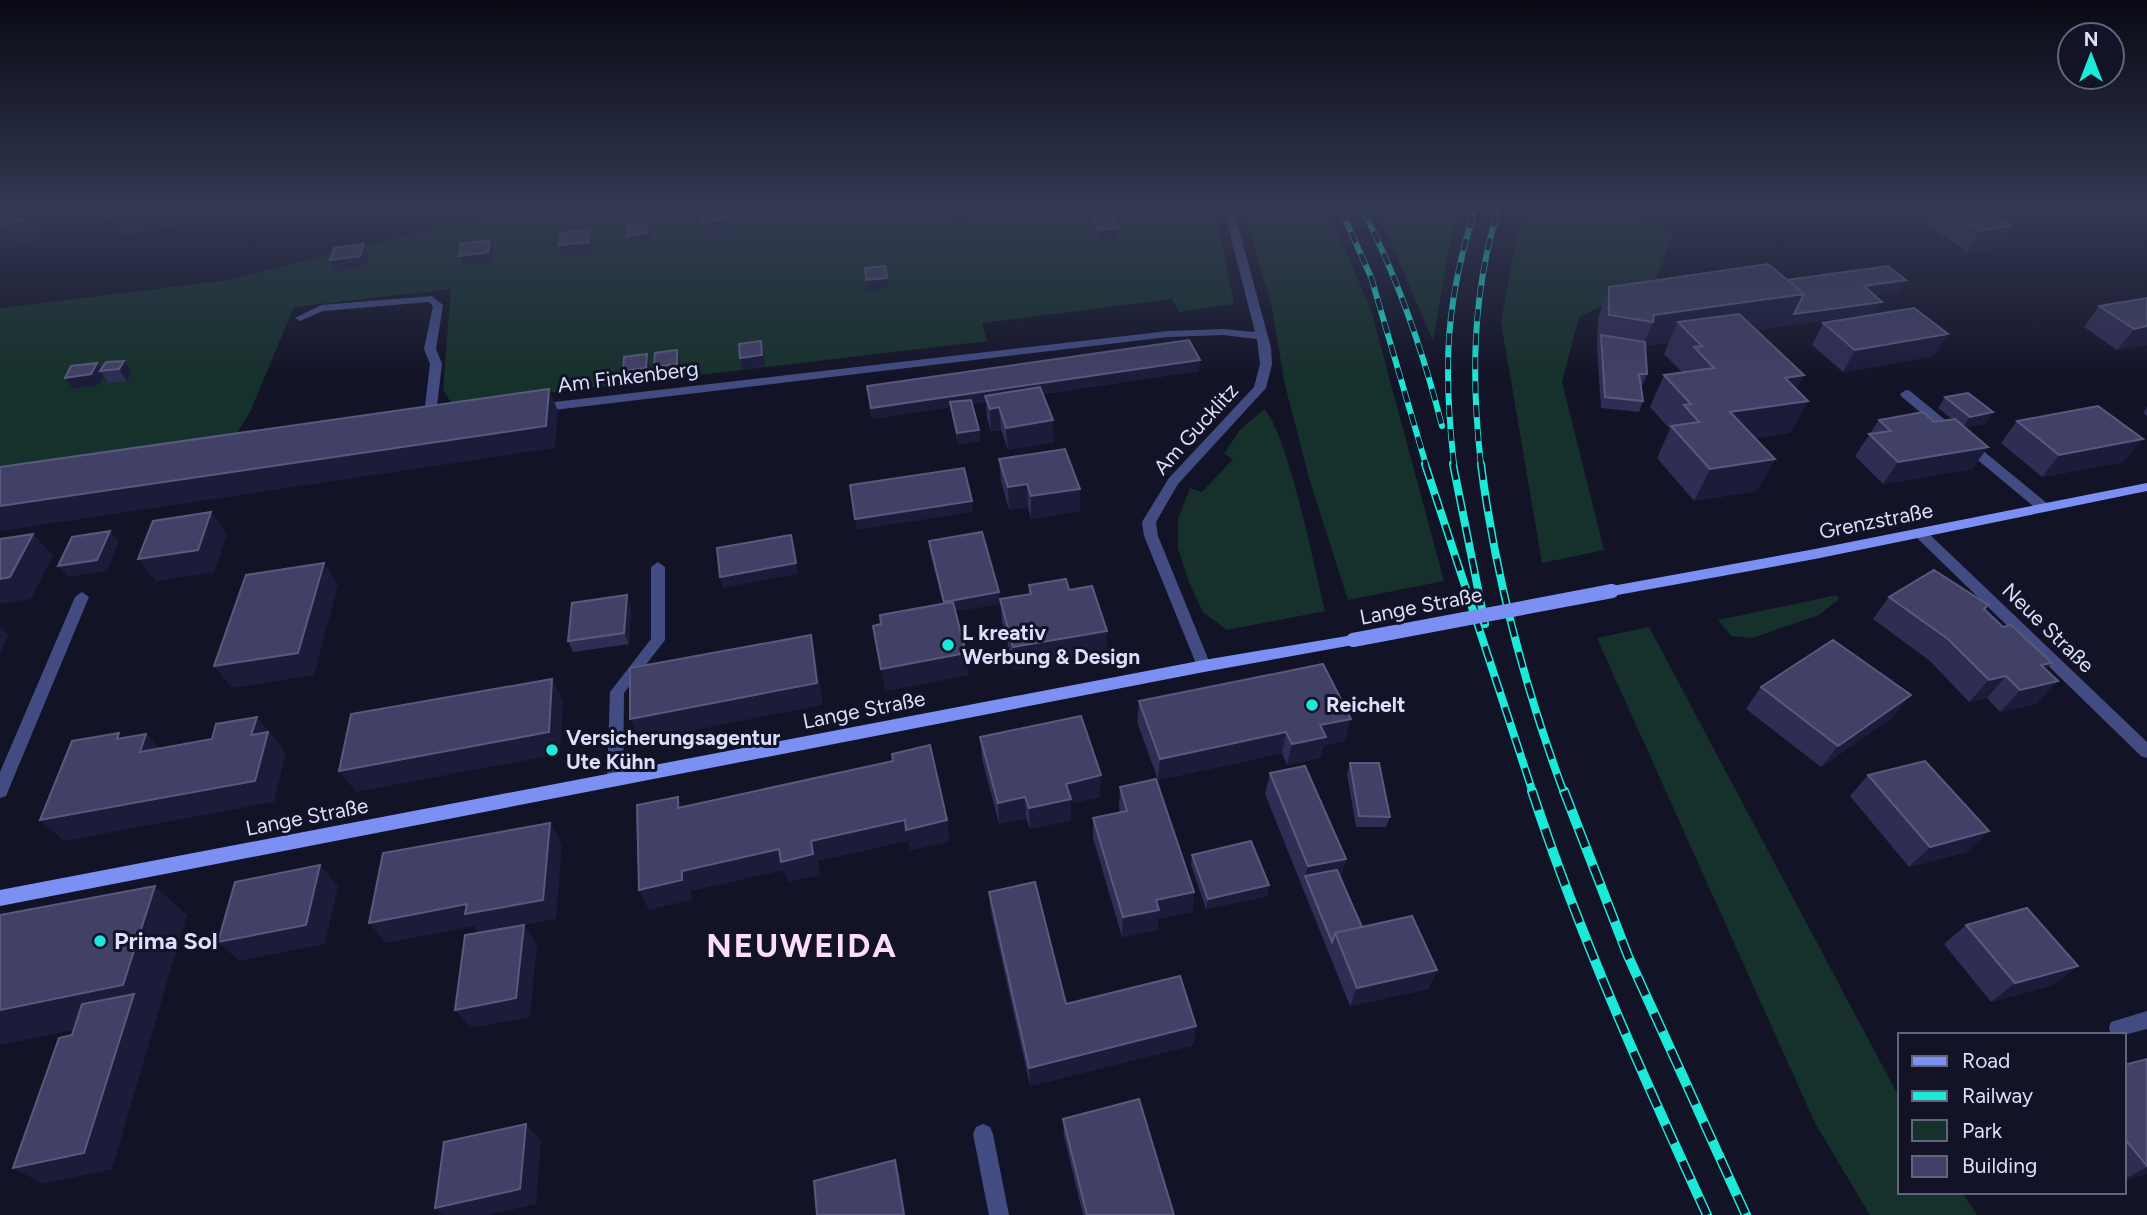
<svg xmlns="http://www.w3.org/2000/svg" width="2147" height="1215" font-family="Figtree,sans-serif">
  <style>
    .green { fill: #16312b }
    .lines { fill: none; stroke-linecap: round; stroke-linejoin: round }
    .lane { fill: #424c82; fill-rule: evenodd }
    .street { fill: #424c82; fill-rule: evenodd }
    .secondary { fill: #7c90f3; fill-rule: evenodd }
    .rail-far2-casing { stroke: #1aead7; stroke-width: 6 }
    .rail-far1-casing { stroke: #1aead7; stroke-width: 8 }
    .rail-casing { stroke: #1aead7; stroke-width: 10 }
    .rail-far2 { stroke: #131327; stroke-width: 4.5; stroke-dasharray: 12; stroke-linecap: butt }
    .rail-far1 { stroke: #131327; stroke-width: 5; stroke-dasharray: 16; stroke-linecap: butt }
    .rail { stroke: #131327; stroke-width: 7; stroke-dasharray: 20; stroke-linecap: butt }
    .secondary-bridge { stroke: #7c90f3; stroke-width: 14 }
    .wall { fill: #2e2d54 }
    .shaded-wall { fill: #1b1b3a }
    .building { fill: #414066; stroke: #59597d; stroke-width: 2 }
    .poi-dot { fill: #1aead7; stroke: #131327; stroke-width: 2.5 }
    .labels { text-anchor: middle; stroke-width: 6; stroke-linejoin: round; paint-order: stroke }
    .street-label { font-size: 21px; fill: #dcdffc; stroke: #131327 }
    .poi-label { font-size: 21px; font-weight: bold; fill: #dcdffc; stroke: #131327; text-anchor: start }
    .near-poi-label { font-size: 24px; font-weight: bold; fill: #dcdffc; stroke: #131327; text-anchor: start }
    .near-district-label { font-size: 33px; font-weight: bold; letter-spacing: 2px; fill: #fcdef7; stroke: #131327 }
  </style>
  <rect width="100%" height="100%" fill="#131327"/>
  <path class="green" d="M506 210H704L722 213 744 210H1215L1234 304 1179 312 1172 299 982 323 987 341 452 404 443 390 451 289 294 307 250 412 235 436 0 470V308L230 280Z
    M1244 210H1328L1371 310 1444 581 1348 600 1309 478 1285 385 1272 308Z
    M1374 210H1459L1453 226 1433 341 1388 236Z
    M1527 210H1622L1674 232 1655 282 1579 317 1562 382 1604 550 1542 563 1501 322 1516 240Z
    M1264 409C1288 433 1315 571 1325 611L1227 630 1203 612 1189 582 1178 548V519L1190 488 1202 492 1233 459 1224 454 1239 431Z
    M1837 595 1839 599 1819 615 1752 638 1731 636 1718 620Z
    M1649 627 1900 1099V1192H1962L1977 1215H1870L1815 1123 1597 638Z"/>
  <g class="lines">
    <path class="lane" d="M432 296 443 305 436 349 442 364 435 423 429 427 423 423 430 364 424 349 433 306 429 302 323 311 300 321 295 318 321 305Z
      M1906 390 1910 391 2048 504 2049 507 2048 510H2038L1902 397 1900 394Z
      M658 562 665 567V640L624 693 623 779 621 784 615 786 609 784 607 779 610 692 651 639V567Z"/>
    <path class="street" d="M1224 210H1234L1271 348 1272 364 1266 388 1178 484 1156 522 1158 536 1211 666 1209 670H1199L1197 666 1144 536 1142 522 1169 478 1254 387 1260 364 1257 339 1223 335 1168 337 537 412 531 408 537 404 1168 331 1223 329 1255 332Z
      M1921 529 1926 531 2147 742V758L2141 756 1916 537 1914 534Z
      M82 592 89 597 8 791 6 796 0 798V772L75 597Z
      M2147 1011V1029L2124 1035 2111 1034 2109 1028 2111 1022Z
      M983 1124 990 1127 993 1134 1009 1215H989L973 1134 976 1127Z"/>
    <path class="secondary" d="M2147 483V491L1815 559 1612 596 1605 591 1612 586 1815 549Z
      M1353 635 1358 636 1360 640 1358 644 1353 645 1204 672 0 906V890L1204 660Z"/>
    <g class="rail-far2-casing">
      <path id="rail-far2" d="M1341 210 1371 277 1426 465
        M1363 210C1398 279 1423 351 1442 426
        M1454 465C1443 368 1445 303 1475 210
        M1481 465C1471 378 1472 295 1498 210"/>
    </g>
    <g class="rail-far1-casing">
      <path id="rail-far1" d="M1425 464 1533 793
        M1453 464 1485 624
        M1481 464C1495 575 1525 688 1564 793"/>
    </g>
    <g class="rail-casing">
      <path id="rail" d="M1532 791C1580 937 1643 1076 1707 1215
        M1564 791 1628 956 1746 1215"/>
    </g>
    <use href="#rail-far2" class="rail-far2"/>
    <use href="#rail-far1" class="rail-far1"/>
    <use href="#rail" class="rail"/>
    <path class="secondary-bridge" d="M1353 640 1612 591"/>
  </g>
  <path class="wall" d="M1928 210H1988L1999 247 1967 252 1922 221Z
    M1094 220 1117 238 1098 241 1094 230Z
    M1787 280 1900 291 1874 295 1876 313 1756 330 1804 375 1796 389 1808 401 1790 433 1755 438 1775 459 1757 491 1694 501 1657 458 1670 429 1650 407 1664 375 1682 372 1664 354 1669 342 1645 346 1647 374 1642 386H1641L1643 401 1639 412 1601 408 1597 346 1598 318 1609 287Z
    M2147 298V345L2117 350 2084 327 2099 306Z
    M1823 323 1934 356 1843 372 1812 345Z
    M124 361 132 372 127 381 108 383 104 376 99 385 73 389 65 378 97 363 102 369Z
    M1199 371 1043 394 1054 442 1008 450 1001 430 991 431 987 418 986 402 972 404 979 430 980 441 958 444 950 407 872 419 867 386Z
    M1945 397 1993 412 1986 424 1966 427 1988 447 1972 469 1883 484 1855 456 1879 420 1934 422 1952 419 1938 408Z
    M2147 407V416L2143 413Z
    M2017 421 2124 462 2042 477 2001 443Z
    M999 459 1080 489V511L1031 519 1028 507 1009 510 1001 481Z
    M929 541 999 592 1000 604 955 611 968 675 885 691 881 624 943 604 930 552Z
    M1029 585 1069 590 1107 631V653L1014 669 1002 622 1000 599 1029 595Z
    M627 595 631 607 629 644 573 652 568 641Z
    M1889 597 1984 610 2003 627 2052 663 2045 670 2037 703 2000 712 1987 698 1969 702 1930 661 1873 619Z
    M1761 687 1893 717 1821 767 1746 709Z
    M1139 701 1345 741 1324 745 1320 758 1287 765 1282 753 1158 780 1137 722Z
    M980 737 1100 797 1071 803V820L1030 829 1026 818 999 824 982 759Z
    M1350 763 1390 817 1386 827H1356L1347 774Z
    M1270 773 1346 859 1340 877 1362 927 1437 970 1428 989 1350 1006 1265 794Z
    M1868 775 1967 852 1909 867 1850 796Z
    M1120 787 1194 892 1192 912 1158 919 1157 930 1122 937 1093 838V818L1120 812 1119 808Z
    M1192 855 1269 885 1267 896 1206 909 1191 865Z
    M989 892 1066 1004 1196 1026 1193 1045 1030 1086 991 912Z
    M1966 925 2078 966 2053 985 1991 1002 1944 944Z
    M2147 1059V1174L2124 1180V1065Z
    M1063 1119 1174 1215H1083L1064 1136Z"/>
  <path class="shaded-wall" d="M28 210H34L44 224 40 241 0 249V225Z
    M143 210H200L187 213V220L176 223V227L122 237 109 217Z
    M723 210 725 220V231L706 233 703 222Z
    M963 210H971L972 220 953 222 952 211Z
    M648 223 651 234 650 244 630 246 627 236Z
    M2012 226 1999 247 1967 252 1979 231Z
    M1118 228 1117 238 1098 241 1099 230Z
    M589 230 592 241 591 252 563 256 559 245Z
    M490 240 494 251 492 263 463 266 459 256Z
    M364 244 369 255 365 267 335 271 330 260Z
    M887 278 888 288 868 291 866 280Z
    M1906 280 1900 291 1858 297 1864 286Z
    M1804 294 1882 302 1876 313 1694 339 1678 322 1669 342 1643 346 1653 322 1654 315Z
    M2147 326V345L2117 350 2134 329Z
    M1948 334 1934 356 1843 372 1855 350Z
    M761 341 764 353 765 366 743 369 740 358Z
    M677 350 680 361V375L657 378 654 367Z
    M647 354 650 365 649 379 627 382 623 371Z
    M1200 360 1199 371 987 402 985 396 986 402 951 407 950 402V407L872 419 871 408Z
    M124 361 132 372 127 381 119 369Z
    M97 363 103 371H100L104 376 99 385 73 389 65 378Z
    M1804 375 1789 404 1808 401 1790 433 1714 444 1730 412 1785 378Z
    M549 389 558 411 555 448 0 531V506Z
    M999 407 1001 430 991 431 990 409Z
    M1993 412 1986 424 1962 428 1970 417Z
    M1053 420 1054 442 1008 450 1006 428Z
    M979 430 980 441 958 444 957 433Z
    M2143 439 2124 462 2042 477 2059 455Z
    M1988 447 1972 469 1883 484 1898 462Z
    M1775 459 1757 491 1694 501 1710 469Z
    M1027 484 1028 507 1009 510 1008 487Z
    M1080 489V511L1031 519V496Z
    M972 501 973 512 857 530 855 519Z
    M211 512 227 535 214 572 156 581 138 559Z
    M110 531 119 542 107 571 68 577 58 566Z
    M33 534 53 556 31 599 0 604V579Z
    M791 535 798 574 723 588 720 577Z
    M324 563 338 585 314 675 232 688 214 666Z
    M999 592 1000 604 945 613 944 602Z
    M627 595 631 607 629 644 624 633Z
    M0 627 9 636 0 653Z
    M1107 631V653L1014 669 1013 647Z
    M811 635 816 657 823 705 640 741 630 719Z
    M966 653 968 675 885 691 881 669Z
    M2052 663 2031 685 2041 665Z
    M2006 676 1987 698 1969 702 1989 680Z
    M552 679 563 701 560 754 356 792 339 771Z
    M2058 681 2037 703 2000 712 2020 690Z
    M1911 695 1893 717 1821 767 1838 746Z
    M257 717 286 753 274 802 64 841 40 820 251 735Z
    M1351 719 1345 741 1324 745 1320 758 1287 765 1292 744 1320 725Z
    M1286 732 1282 753 1158 780 1160 759Z
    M146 734 167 756 140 752Z
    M1101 775 1100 797 1071 803V820L1030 829 1029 808 1066 784Z
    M678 797 687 818 678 808Z
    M1025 797 1026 818 999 824 998 803Z
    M905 820H947L950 841 910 851 908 841 818 861 820 875 788 882 784 870 691 891 692 900 649 910 639 890 682 871Z
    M550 823 562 844 556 919 524 925 537 944 530 1017 471 1028 455 1010 480 934 474 926 386 943 369 923Z
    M1989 831 1967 852 1909 867 1930 847Z
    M1346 859 1339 879 1305 876 1308 866Z
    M320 865 338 886 325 944 239 961 218 942Z
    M1269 885 1267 896 1206 909 1208 899Z
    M155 886 187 915 112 1169 43 1184 13 1168 126 1019 0 1045V1010Z
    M1194 892 1192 912 1158 919 1157 930 1122 937 1123 917 1156 900Z
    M2078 966 2053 985 1991 1002 2015 983Z
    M1437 970 1428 989 1350 1006 1357 988Z
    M1196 1026 1193 1045 1030 1086 1029 1068Z
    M526 1124 541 1141 536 1204 488 1215H444L435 1208Z
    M895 1160 900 1176 906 1215H904Z
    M2147 1167V1174L2124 1180V1179Z"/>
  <path class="building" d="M0 210H28L25 220 0 225Z
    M110 210H143L109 217Z
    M722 210V220L703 222V212Z
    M1948 210H1988L2012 226 1979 231Z
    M1113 218 1118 228 1099 230 1094 220Z
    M648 223 647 233 627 236 628 225Z
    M589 230 588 242 559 245 561 233Z
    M490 240 488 252 459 256 461 244Z
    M364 244 360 256 330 260 334 248Z
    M1768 264 1804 294 1654 315 1653 322 1609 315V287Z
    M885 266 887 278 866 280 865 268Z
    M1888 266 1906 280 1864 286 1882 302 1794 314 1804 294 1787 280Z
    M2147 298V326L2134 329 2099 306Z
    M1914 308 1948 334 1855 350 1823 323Z
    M1739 314 1804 375 1785 378 1808 401 1730 412 1775 459 1710 469 1671 426 1699 422 1684 405 1691 404 1664 375 1714 368 1694 347 1702 346 1678 322Z
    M1601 335 1645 342 1647 374H1639L1643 401 1605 397Z
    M1189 340 1200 360 871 408 867 386Z
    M761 341 762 355 740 358 739 344Z
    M677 350V364L654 367 655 353Z
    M647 354 646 368 623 371 624 357Z
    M124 361 119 369 100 371 106 362Z
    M97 363 91 374 65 378 71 366Z
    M1040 387 1053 420 1006 428 999 407 990 409 985 396Z
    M549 389 546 426 0 506V467Z
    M1968 393 1993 412 1970 417 1945 397Z
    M971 400 979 430 957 433 950 402Z
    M2098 406 2143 439 2059 455 2017 421Z
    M1923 412 1934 422 1955 419 1988 447 1898 462 1869 434 1891 431 1879 420Z
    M1065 449 1080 489 1031 496 1027 484 1008 487 999 459Z
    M964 468 972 501 855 519 850 485Z
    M211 512 198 550 138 559 153 521Z
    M110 531 97 560 58 566 72 537Z
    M982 532 999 592 944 602 929 541Z
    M33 534 10 577 0 579V539Z
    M791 535 796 563 720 577 717 548Z
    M324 563 298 653 214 666 246 575Z
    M1934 570 1988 605 1984 609 2003 627 2011 625 2052 663 2041 665 2058 681 2020 690 2006 676 1989 680 1948 639 1889 597Z
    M1066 579 1069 590 1092 586 1107 631 1013 647 1000 599 1031 594 1029 585Z
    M627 595 624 633 568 641 572 603Z
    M953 602 966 653 881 669 873 626 881 624 880 615Z
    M811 635 817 683 630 719V668Z
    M1833 640 1911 695 1838 746 1761 687Z
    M1323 664 1351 719 1320 725 1326 737 1292 744 1286 732 1160 759 1139 701Z
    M552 679 549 732 339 771 351 714Z
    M1081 716 1101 775 1066 784 1071 799 1029 808 1025 797 998 803 980 737Z
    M257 717 251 735 268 732 255 781 40 820 72 741 119 733 117 739 146 734 140 752 212 739 216 724Z
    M930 745 947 820 906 830 905 820 811 841 813 854 781 862 779 849 682 871V880L639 890 637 805 678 797V808L893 761 892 754Z
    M1925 761 1989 831 1930 847 1868 775Z
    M1350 763H1379L1390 817 1359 816Z
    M1305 766 1346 859 1308 866 1270 773Z
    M1156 779 1194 892 1156 900 1159 910 1123 917 1093 818 1127 811 1120 787Z
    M550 823 543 900 465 914 467 904 369 923 383 853Z
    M1251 841 1269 885 1208 899 1192 855Z
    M320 865 306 925 218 942 235 882Z
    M1337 870 1362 927 1335 933 1332 942 1305 876Z
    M1035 882 1066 1004 1180 976 1196 1026 1029 1068 989 892Z
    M155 886 123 985 0 1010V915Z
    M2027 908 2078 966 2015 983 1966 925Z
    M1412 916 1437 970 1357 988 1335 933Z
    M524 925 516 998 455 1010 465 935Z
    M134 994 84 1153 13 1168 59 1038 72 1035 82 1004Z
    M2147 1059V1166L2124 1138V1065Z
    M1139 1099 1174 1215H1087L1063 1119Z
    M526 1124 520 1189 435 1208 444 1142Z
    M895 1160 904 1215H817L814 1181Z"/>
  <linearGradient id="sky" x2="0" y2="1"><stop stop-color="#0a0a15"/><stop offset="0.55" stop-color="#333952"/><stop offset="1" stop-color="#333952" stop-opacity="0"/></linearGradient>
  <rect width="2147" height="380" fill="url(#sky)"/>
  <g class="poi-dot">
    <circle cx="948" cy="645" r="7"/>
    <circle cx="1312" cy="705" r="7"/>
    <circle cx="552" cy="750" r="7"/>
    <circle cx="100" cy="941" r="7"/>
  </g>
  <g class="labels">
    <g class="street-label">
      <text transform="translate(628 377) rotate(-7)" y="7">Am Finkenberg</text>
      <text transform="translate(1196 429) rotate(-48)" y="7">Am Gucklitz</text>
      <text transform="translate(1876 521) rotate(-11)" y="7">Grenzstraße</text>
      <text transform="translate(1421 606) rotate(-11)" y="7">Lange Straße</text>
      <text transform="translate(2048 628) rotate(44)" y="7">Neue Straße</text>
      <text transform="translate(864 710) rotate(-11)" y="7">Lange Straße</text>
      <text transform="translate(307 817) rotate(-11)" y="7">Lange Straße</text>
    </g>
    <g class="poi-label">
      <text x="962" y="640">L kreativ<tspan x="962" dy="24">Werbung &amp; Design</tspan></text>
      <text x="1326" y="712">Reichelt</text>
      <text x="566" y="745">Versicherungsagentur<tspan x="566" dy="24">Ute Kühn</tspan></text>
    </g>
    <g class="near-poi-label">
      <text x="114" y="949">Prima Sol</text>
    </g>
    <g class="near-district-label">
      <text x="802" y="957">NEUWEIDA</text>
    </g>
  </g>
  <rect x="1898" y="1033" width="228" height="161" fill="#131327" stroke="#63657c" stroke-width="2"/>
  <rect x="1912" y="1056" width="35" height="10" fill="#7c90f3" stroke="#63657c" stroke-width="2"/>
  <text x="1962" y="1068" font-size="21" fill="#dcdffc">Road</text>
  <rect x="1912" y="1091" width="35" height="10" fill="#1aead7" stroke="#63657c" stroke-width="2"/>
  <text x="1962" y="1103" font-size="21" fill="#dcdffc">Railway</text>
  <rect x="1912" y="1120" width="35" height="21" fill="#16312b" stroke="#63657c" stroke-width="2"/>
  <text x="1962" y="1138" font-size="21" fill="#dcdffc">Park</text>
  <rect x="1912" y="1156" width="35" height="21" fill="#414066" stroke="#63657c" stroke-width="2"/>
  <text x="1962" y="1173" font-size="21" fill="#dcdffc">Building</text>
  <g transform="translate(2091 56)"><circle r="33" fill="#131327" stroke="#63657c" stroke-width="2"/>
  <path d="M0-5L12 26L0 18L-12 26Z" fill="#1aead7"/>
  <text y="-10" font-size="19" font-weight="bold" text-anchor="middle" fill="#dcdffc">N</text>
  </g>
</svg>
